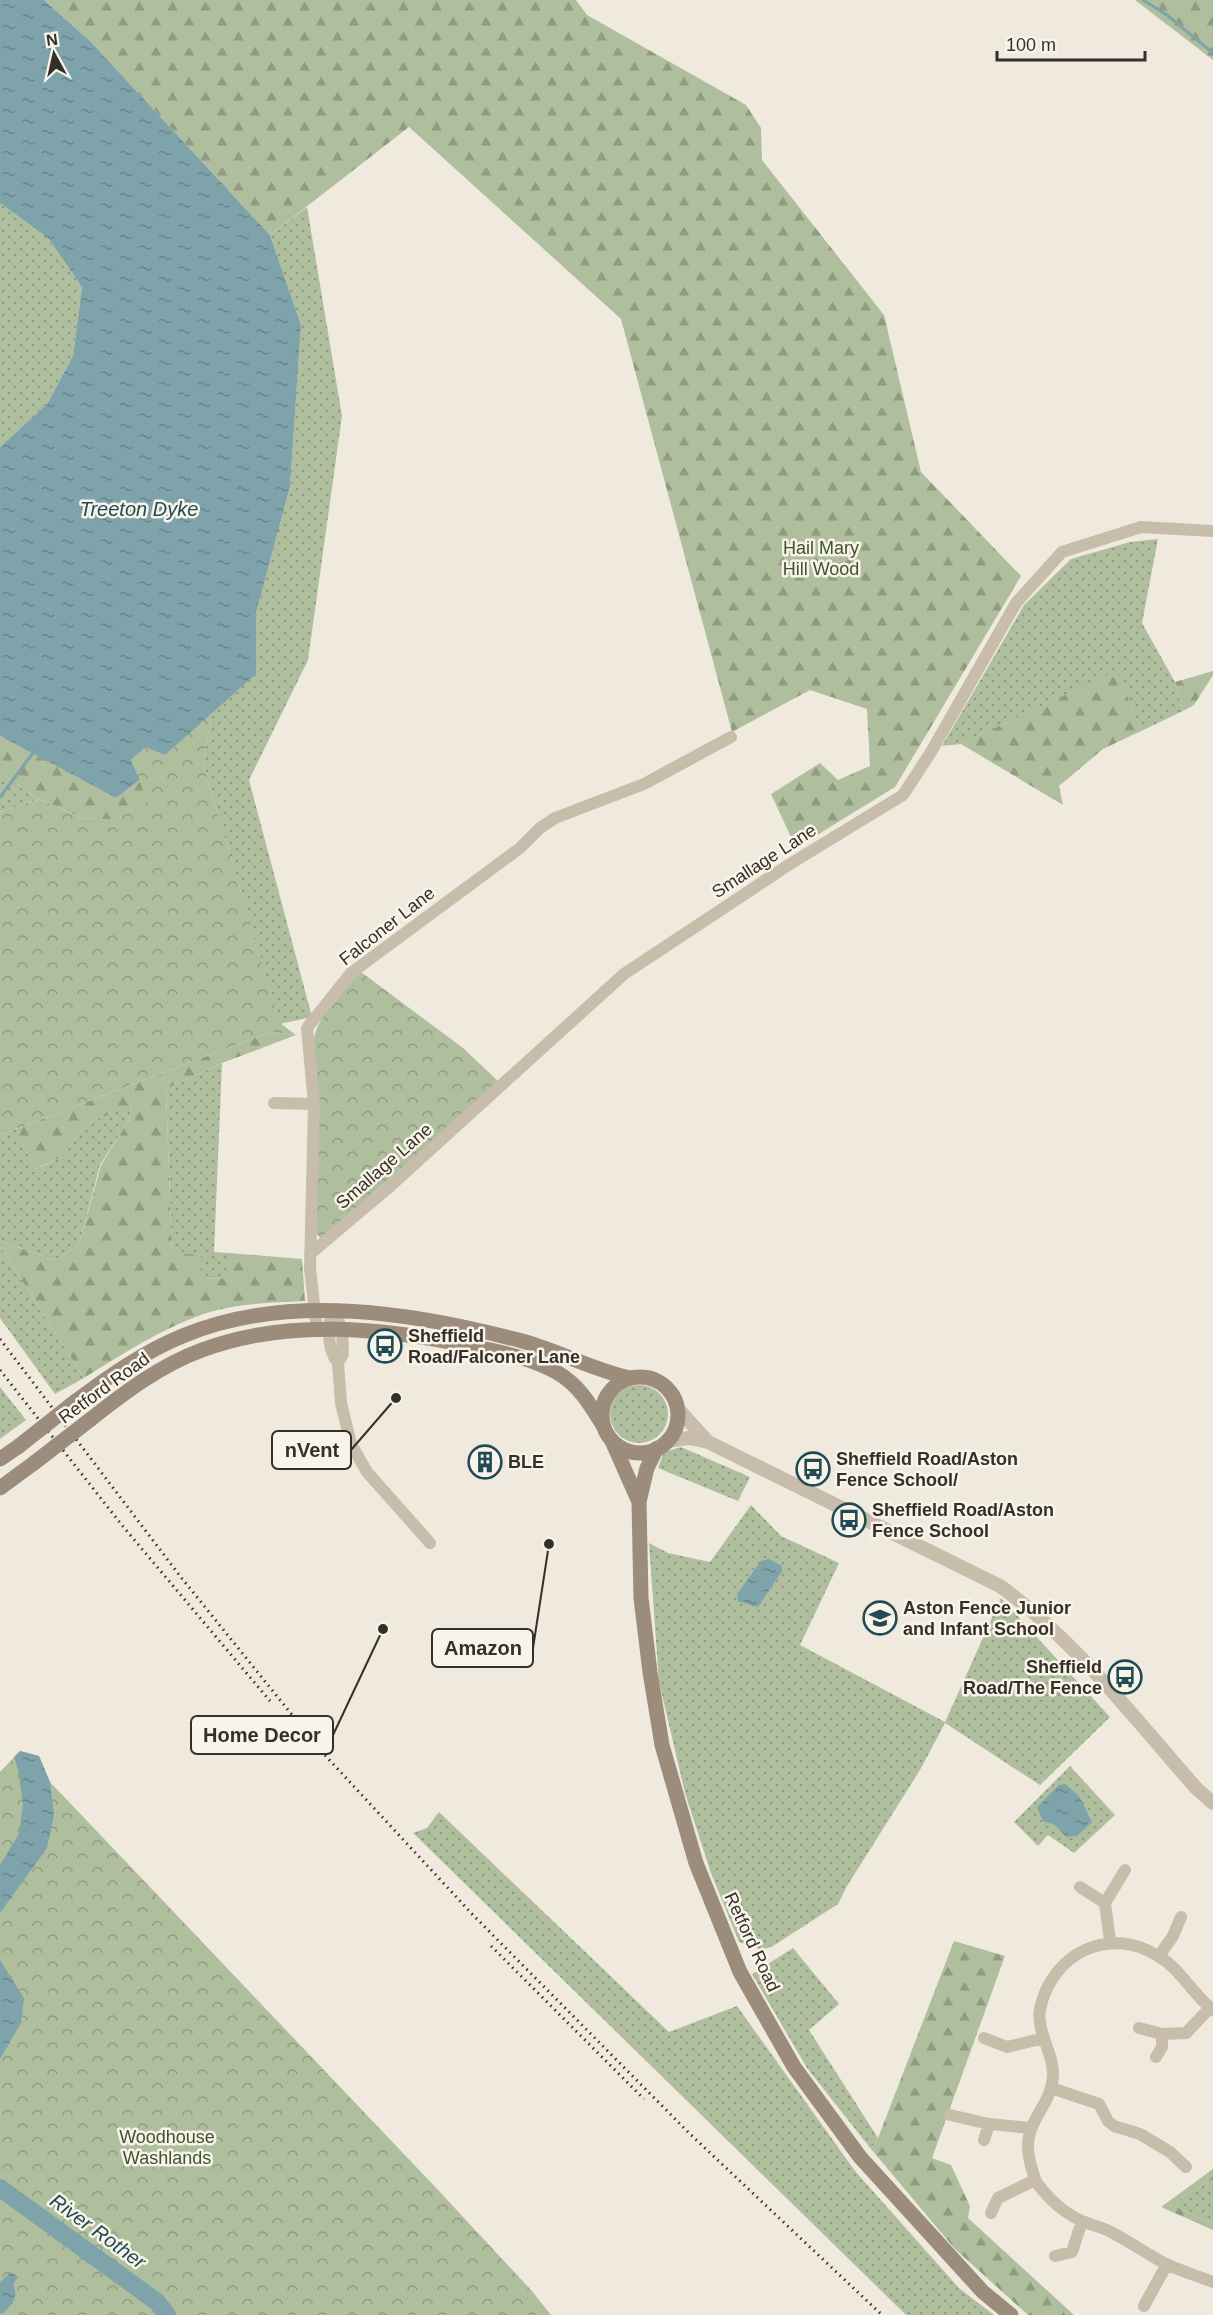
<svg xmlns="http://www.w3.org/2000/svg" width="1213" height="2315" font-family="Helvetica,sans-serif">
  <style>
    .grass { fill: url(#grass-dots) }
    .forest { fill: url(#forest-firs) }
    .park { fill: url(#park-crowns) }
    .water { fill: url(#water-ripples) }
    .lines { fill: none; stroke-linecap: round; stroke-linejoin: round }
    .stream { stroke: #7fa3ab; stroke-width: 3 }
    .river { stroke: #7fa3ab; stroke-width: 18 }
    .minor { stroke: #c8bcaa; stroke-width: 12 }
    .tertiary { stroke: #c8bcaa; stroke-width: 14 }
    .secondary { stroke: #9b8c7c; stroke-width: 15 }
    .rail { stroke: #362f29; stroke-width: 3; stroke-dasharray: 1.5 4.5; stroke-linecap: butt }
    .secondary-bridge { stroke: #9b8c7c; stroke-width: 15 }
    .labels { text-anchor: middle; stroke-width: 5; stroke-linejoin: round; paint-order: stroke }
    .park-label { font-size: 18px; fill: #40522f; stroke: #f8f4ea }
    .street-label { font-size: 18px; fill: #362f29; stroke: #f8f4ea }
    .poi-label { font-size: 18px; font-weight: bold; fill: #362f29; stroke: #f8f4ea; text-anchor: start }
    .water-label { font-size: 20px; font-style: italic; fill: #224a54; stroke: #f8f4ea }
    .leader { fill: none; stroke: #362f29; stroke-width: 2 }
    .callout-dot { fill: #362f29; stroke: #f8f4ea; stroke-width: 2 }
    .callout { fill: #f8f4ea; stroke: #362f29; stroke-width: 2 }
    .callout-label { font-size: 20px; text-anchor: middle; font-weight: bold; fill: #362f29 }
  </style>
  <defs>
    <pattern id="grass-dots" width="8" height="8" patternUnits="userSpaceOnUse" patternTransform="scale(1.5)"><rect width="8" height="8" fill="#afbf9e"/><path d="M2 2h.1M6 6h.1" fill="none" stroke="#8f9c81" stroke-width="1.8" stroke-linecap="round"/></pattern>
    <pattern id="forest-firs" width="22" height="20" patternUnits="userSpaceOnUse" patternTransform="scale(1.5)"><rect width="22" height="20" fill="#afbf9e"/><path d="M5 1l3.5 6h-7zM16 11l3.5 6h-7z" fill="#8f9c81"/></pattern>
    <pattern id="park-crowns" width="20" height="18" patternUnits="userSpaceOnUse" patternTransform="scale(1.5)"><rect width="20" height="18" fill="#afbf9e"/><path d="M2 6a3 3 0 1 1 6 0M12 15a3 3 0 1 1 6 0" fill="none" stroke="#8f9c81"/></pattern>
    <pattern id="water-ripples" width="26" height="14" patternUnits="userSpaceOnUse" patternTransform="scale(1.5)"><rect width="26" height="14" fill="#7fa3ab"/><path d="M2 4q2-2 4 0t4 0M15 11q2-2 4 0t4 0" fill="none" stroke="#69858b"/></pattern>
  </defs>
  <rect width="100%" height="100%" fill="#f0eade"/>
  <path class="grass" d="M0 203 48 238 82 287 73 356 47 404 0 447Z
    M307 207 342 416 308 660 249 780 312 1017 280 1024 203 764 212 712 256 674V613L290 487 301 325 270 235Z
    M1158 539 1142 623 1175 682 1183 711 1141 731 1117 671 961 744 942 746 1024 605 1071 559 1130 542Z
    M0 773 39 799 0 812Z
    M222 1063 214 1252 229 1253V1278L202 1279 172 1253 166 1089Z
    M132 1104 129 1120 100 1165 79 1245 55 1260 0 1241V1135L16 1129 36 1169 62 1157 86 1124Z
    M0 1246 84 1378 55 1394 0 1318Z
    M610 1414a29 29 0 1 1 58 0a29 29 0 1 1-58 0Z
    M0 1387 26 1420 0 1439Z
    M681 1447 750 1477 738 1501 658 1468 664 1452Z
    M751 1505 781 1536 839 1563 800 1645 945 1722 1001 1598 1110 1717 1040 1785 945 1723 920 1770 847 1886 838 1904 773 1946 762 1950 739 1942 711 1873 685 1793 659 1682 649 1543 668 1553 710 1562Z
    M1070 1766 1115 1815 1074 1853 1048 1835 1038 1846 1014 1822Z
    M439 1812 669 2032 737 2006 855 2171 959 2288 994 2315H906L413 1833 427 1828Z
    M793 1948 839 2004 809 2030 878 2138 871 2149 807 2068 752 1974Z
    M1213 2180V2224L1177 2207 1178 2200 1207 2182Z"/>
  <path class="forest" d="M44 0H576L587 15 746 105 761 128 762 160 884 315 921 472 1021 576 895 787 796 848 771 794 820 763 838 780 870 766 867 709 810 690 732 732 621 319 409 127 270 235 91 42Z
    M1135 0H1213V60Z
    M1117 670 1141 731 1103 749 1059 786 1063 805 961 744Z
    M1213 671V675L1194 705 1183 711 1175 682Z
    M0 736 116 798 140 780 147 802 114 820 82 818 39 799 0 773Z
    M270 1032 296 1035 222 1063 166 1089 172 1253 201 1255 203 1279 228 1278 229 1253 302 1259 305 1301C271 1303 233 1303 201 1315 159 1330 121 1355 84 1378L0 1246V1241L55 1260 79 1245 101 1165 129 1120 132 1105 86 1124 62 1157 35 1169 16 1129Z
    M954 1941 1005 1956 932 2158 951 2165 970 2206 968 2218 1074 2315H1028L955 2249 871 2149 878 2138Z
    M1213 2169V2180L1207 2182 1178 2200 1177 2207 1213 2224V2230L1161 2207Z"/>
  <path class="park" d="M212 712 203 764 280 1023 296 1035 270 1032 0 1135V812L39 799 82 818 114 820 146 802 140 780 131 760 145 746 165 755Z
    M361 972 463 1048 499 1082 321 1239 317 1234 314 1037C321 1012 342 990 361 972Z
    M20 1751 39 1756 50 1782 440 2192 531 2290 551 2315H0V1772Z"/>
  <path class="water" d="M0 0H44L91 42 270 235 301 325 290 487 256 613V674L165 755 145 747 131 760 140 780 116 798 0 736V447L47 404 73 356 82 287 48 238 0 203Z
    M769 1559 782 1566V1571L758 1607 738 1601 737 1594 761 1561Z
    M20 1751 39 1756 50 1782 54 1815 47 1848 0 1913V1865L19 1834 23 1804 18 1770 14 1757Z
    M1065 1784 1079 1796 1092 1822 1077 1836 1066 1837 1055 1825 1043 1821 1037 1807 1059 1785Z
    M0 1960 24 1998 21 2023 0 2059Z
    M13 2273 18 2277 13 2284C19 2297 12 2305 2 2314L0 2313V2282L9 2274Z"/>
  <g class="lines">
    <path class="stream" d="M1143 0 1167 15 1213 53
      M0 797 33 753"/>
    <path class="river" d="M0 2188 157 2302 167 2315"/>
    <path class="minor" d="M274 1103 314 1104
      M310 1254 387 1189 624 974 790 864 903 795 931 752 1016 603 1062 552 1141 527 1213 531
      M334 1312 342 1329 343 1354 338 1363 341 1403 351 1444 367 1472 430 1543
      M330 1321C328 1335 329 1352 338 1363
      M317 1329 310 1269 314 1104 307 1028 351 973 520 848 540 828 555 818 644 784 731 737
      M1080 1887 1105 1903
      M1110 1941 1105 1903 1125 1870
      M1159 1956 1173 1936 1181 1917
      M1213 2010C1193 1995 1181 1969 1158 1956 1109 1925 1052 1953 1040 2009 1036 2032 1054 2053 1053 2076 1051 2111 1018 2122 1031 2166 1033 2172 1034 2178 1037 2183 1048 2198 1064 2213 1082 2221 1091 2225 1102 2227 1111 2232 1130 2242 1147 2254 1166 2264 1181 2271 1198 2276 1213 2282
      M1139 2028 1162 2034 1186 2033 1210 2008
      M984 2038 1007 2047 1044 2038
      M1156 2057 1162 2047V2034
      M1051 2088 1099 2104 1108 2121 1114 2126 1140 2134 1170 2152 1186 2167
      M950 2115 989 2124 1030 2128
      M984 2140 989 2124
      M991 2213 998 2198 1035 2180
      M1055 2256 1072 2252 1082 2221
      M1144 2306 1167 2264"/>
    <path class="tertiary" d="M677 1408 708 1442
      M667 1441 689 1438 708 1442 1000 1586C1073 1638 1136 1720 1196 1788L1213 1803"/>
    <path class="secondary" d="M602 1415a38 38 0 1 1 76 0a38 38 0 1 1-76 0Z
      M76 1401C111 1375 145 1351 185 1335 290 1292 416 1313 522 1341 559 1351 593 1370 630 1378
      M91 1419C125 1392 161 1365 202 1350 288 1318 383 1328 471 1346 500 1352 532 1358 558 1373 580 1386 591 1406 604 1427
      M612 1441 639 1502
      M657 1448 647 1468 639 1502 641 1598 650 1672 662 1745 696 1863 740 1972 794 2067 860 2157 983 2292 1011 2315
      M0 1459 19 1446
      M0 1488 34 1463"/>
    <path class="rail" d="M0 1339 180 1576 322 1752 473 1915 689 2133 882 2315
      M0 1370 121 1524 270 1701
      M491 1946 644 2099"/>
    <path class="secondary-bridge" d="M19 1446 76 1401
      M34 1463 91 1419"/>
  </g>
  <defs>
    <g id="bus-ring" transform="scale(1.725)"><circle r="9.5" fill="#f8f4ea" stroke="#224a54" stroke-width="1.5"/><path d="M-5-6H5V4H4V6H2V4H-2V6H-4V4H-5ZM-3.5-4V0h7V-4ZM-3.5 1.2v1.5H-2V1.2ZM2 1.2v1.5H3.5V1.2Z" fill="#224a54"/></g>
    <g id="building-ring" transform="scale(1.725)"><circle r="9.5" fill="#f8f4ea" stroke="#224a54" stroke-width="1.5"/><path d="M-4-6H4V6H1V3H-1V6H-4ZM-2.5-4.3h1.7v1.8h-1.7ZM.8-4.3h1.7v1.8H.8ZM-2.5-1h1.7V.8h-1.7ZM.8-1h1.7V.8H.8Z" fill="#224a54"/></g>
    <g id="school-ring" transform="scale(1.725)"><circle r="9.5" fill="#f8f4ea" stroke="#224a54" stroke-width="1.5"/><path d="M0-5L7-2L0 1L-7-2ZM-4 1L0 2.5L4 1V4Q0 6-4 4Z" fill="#224a54"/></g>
  </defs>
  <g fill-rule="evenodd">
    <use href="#bus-ring" x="385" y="1346"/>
    <use href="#building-ring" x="485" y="1462"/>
    <use href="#bus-ring" x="813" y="1469"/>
    <use href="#bus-ring" x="849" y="1520"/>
    <use href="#school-ring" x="880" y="1618"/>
    <use href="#bus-ring" x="1125" y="1677"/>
  </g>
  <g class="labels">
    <g class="park-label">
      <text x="821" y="554">Hail Mary<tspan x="821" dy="21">Hill Wood</tspan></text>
      <text x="167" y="2143">Woodhouse<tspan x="167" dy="21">Washlands</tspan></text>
    </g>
    <g class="street-label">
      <text transform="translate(764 861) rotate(-33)" y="6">Smallage Lane</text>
      <text transform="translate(387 926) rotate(-38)" y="6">Falconer Lane</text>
      <text transform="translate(384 1166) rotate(-41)" y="6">Smallage Lane</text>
      <text transform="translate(104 1388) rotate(-36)" y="6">Retford Road</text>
      <text transform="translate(752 1942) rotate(65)" y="6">Retford Road</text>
    </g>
    <g class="poi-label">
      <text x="408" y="1342">Sheffield<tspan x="408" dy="21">Road/Falconer Lane</tspan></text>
      <text x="836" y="1465">Sheffield Road/Aston<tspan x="836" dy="21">Fence School/</tspan></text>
      <text x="508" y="1468">BLE</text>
      <text x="872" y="1516">Sheffield Road/Aston<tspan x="872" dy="21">Fence School</tspan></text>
      <text x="903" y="1614">Aston Fence Junior<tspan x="903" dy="21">and Infant School</tspan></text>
      <text x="1102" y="1673" text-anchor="end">Sheffield<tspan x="1102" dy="21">Road/The Fence</tspan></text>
    </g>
    <g class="water-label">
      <text x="139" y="516">Treeton Dyke</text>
      <text transform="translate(98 2231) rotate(36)" y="7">River Rother</text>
    </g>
  </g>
  <path class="leader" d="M396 1398L351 1450M549 1544L533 1648M383 1629L333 1735"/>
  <g class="callout-dot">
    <circle cx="396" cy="1398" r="6"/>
    <circle cx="549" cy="1544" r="6"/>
    <circle cx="383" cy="1629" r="6"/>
  </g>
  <g class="callout">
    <rect x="272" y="1431" width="79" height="38" rx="6"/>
    <rect x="432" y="1629" width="101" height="38" rx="6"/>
    <rect x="191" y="1716" width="142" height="38" rx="6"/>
  </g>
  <g class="callout-label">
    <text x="312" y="1457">nVent</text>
    <text x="483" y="1655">Amazon</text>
    <text x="262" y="1742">Home Decor</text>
  </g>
  <g transform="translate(54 54) rotate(352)" stroke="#f8f4ea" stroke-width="4.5" paint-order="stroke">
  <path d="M0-4.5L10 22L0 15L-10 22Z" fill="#362f29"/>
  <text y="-9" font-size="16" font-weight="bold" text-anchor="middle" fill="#362f29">N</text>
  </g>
  <path d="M997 51v9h148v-9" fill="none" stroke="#362f29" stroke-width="3"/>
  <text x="1006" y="51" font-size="18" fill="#362f29" stroke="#f8f4ea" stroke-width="4.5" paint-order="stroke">100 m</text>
</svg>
